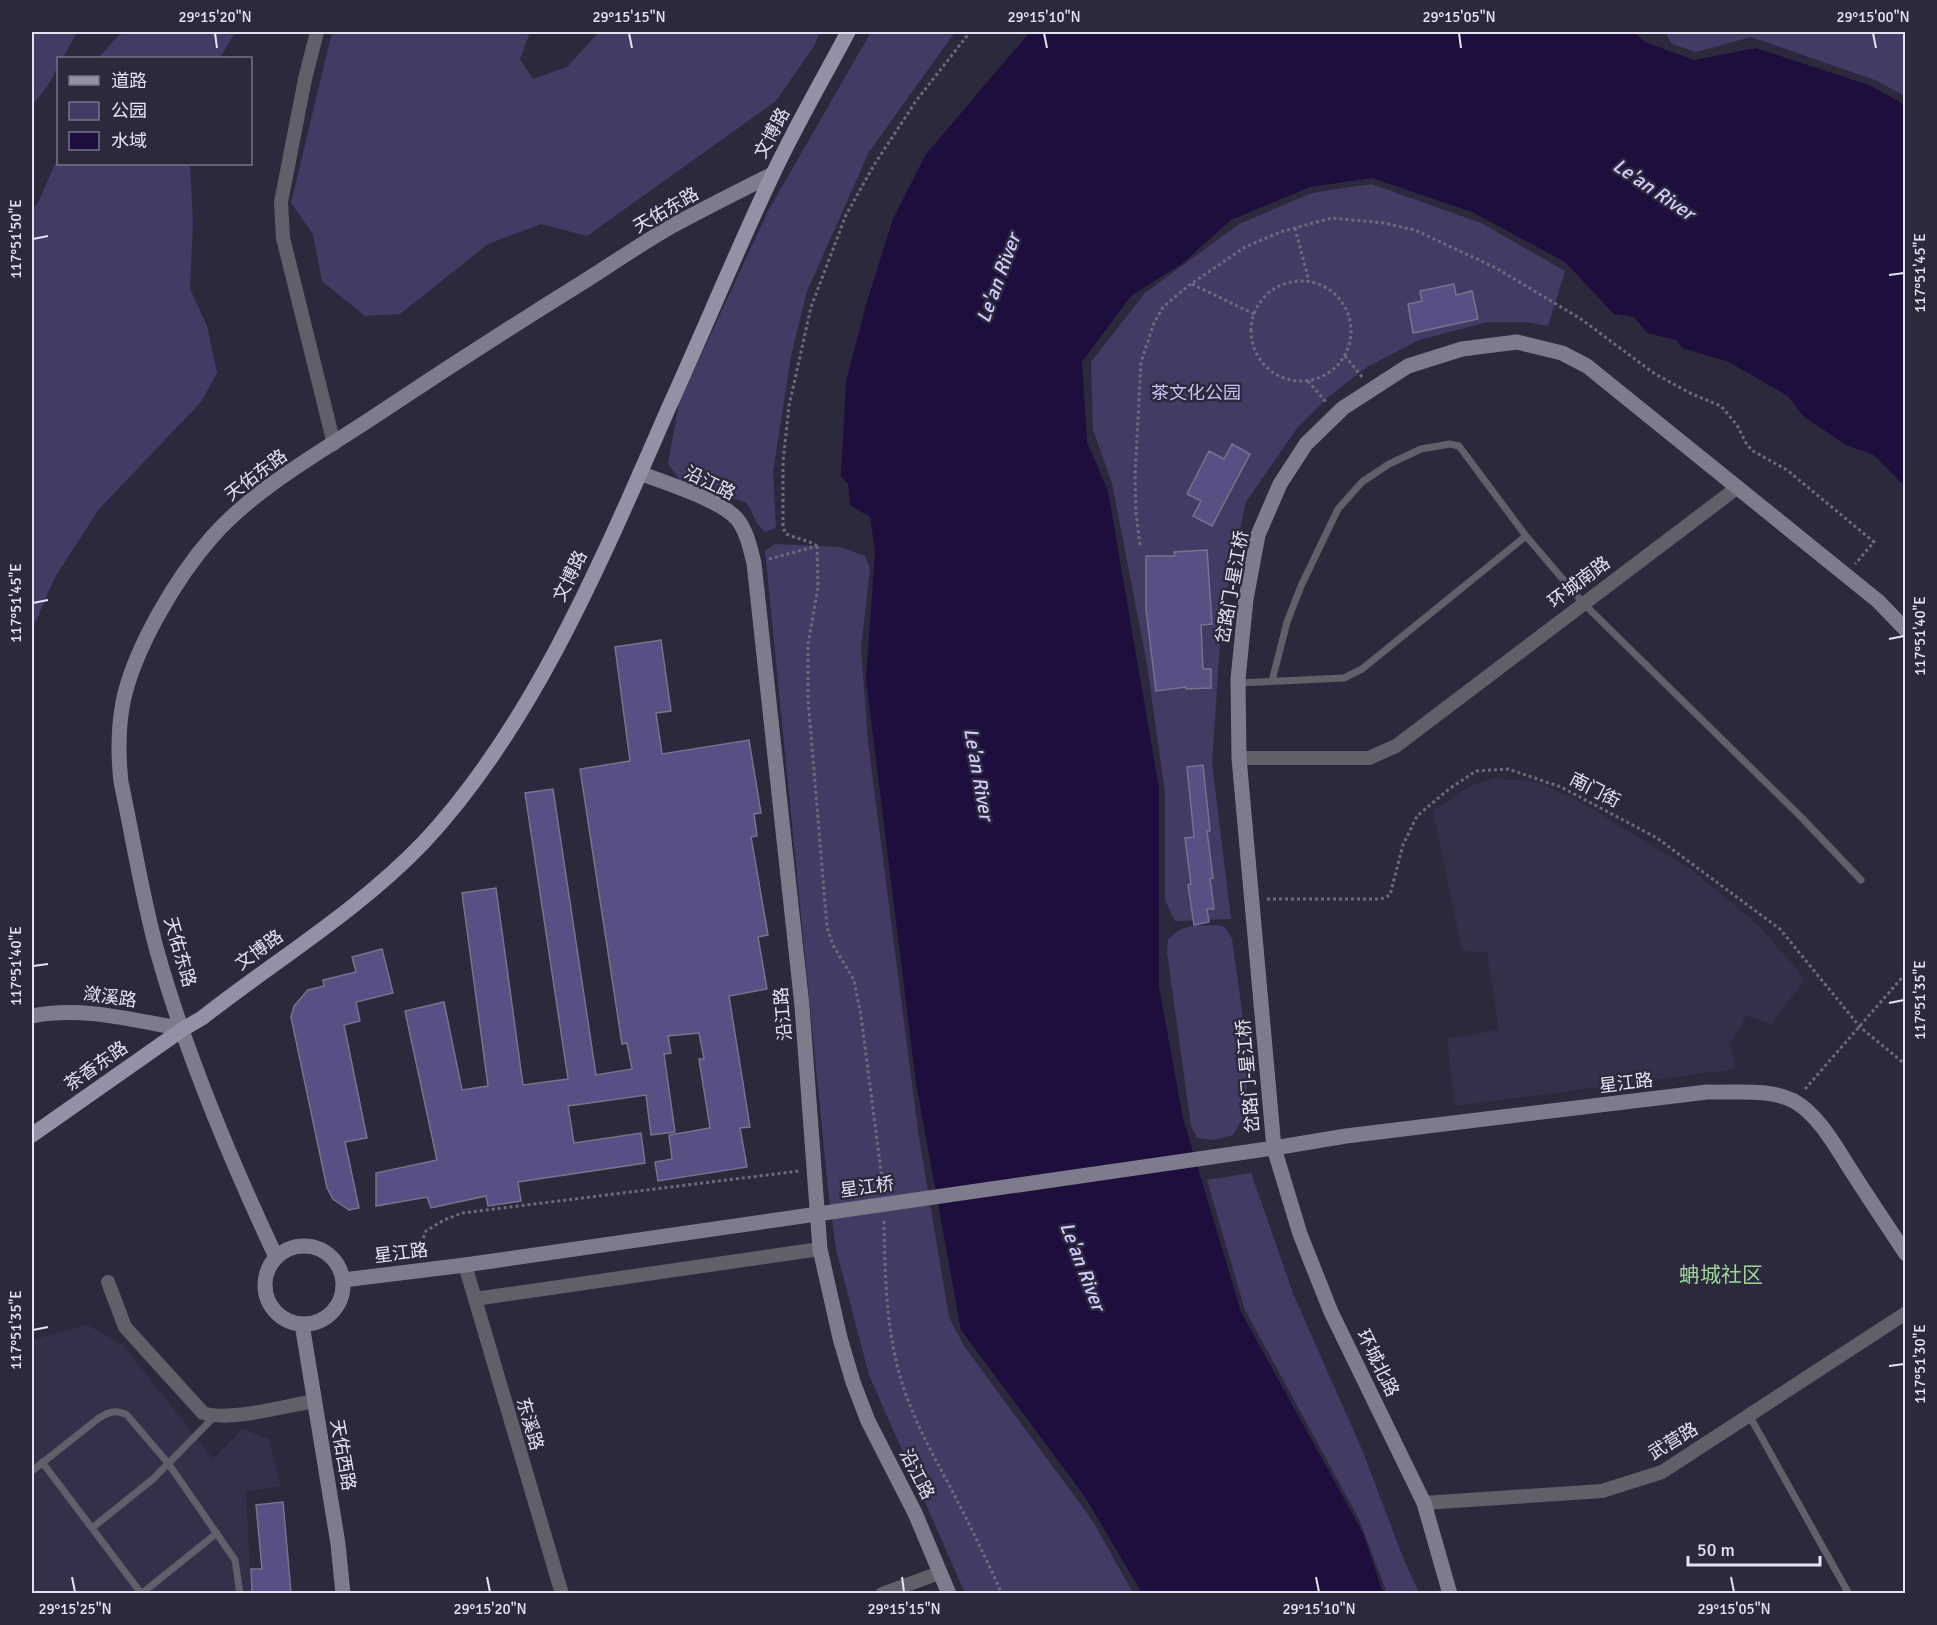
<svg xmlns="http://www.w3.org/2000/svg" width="1937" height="1625" font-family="Signika,'Noto Sans SC',sans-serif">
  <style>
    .built { fill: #35304a }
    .green { fill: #443b65 }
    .water { fill: #1d0e3d }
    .building { fill: #5a4f84; stroke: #77738b; stroke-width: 1.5 }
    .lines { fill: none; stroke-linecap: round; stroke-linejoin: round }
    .path { stroke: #6d6a7b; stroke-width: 3; stroke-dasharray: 3 3; stroke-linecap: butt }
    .lane { stroke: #615f6a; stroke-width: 7 }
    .street { stroke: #615f6a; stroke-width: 14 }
    .secondary { stroke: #7e7b8c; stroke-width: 15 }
    .primary { stroke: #9491a6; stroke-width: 15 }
    .secondary-bridge { stroke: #7e7b8c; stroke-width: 15 }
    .ticks { fill: none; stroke: #e5e3f1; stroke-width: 2 }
    .labels { text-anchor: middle; stroke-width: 5; stroke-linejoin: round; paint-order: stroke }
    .street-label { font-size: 18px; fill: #e5e3f1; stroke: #2d293d }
    .park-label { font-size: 18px; fill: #c8c0f2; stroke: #2d293d }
    .water-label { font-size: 20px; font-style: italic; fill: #d3cbfd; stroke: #2d293d }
    .quarter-label { font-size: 21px; fill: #9dd498; stroke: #2d293d }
    .neatline { fill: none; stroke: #e5e3f1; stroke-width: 2 }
    .ticks-label { font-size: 15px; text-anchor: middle; fill: #e5e3f1 }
  </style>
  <rect width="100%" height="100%" fill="#2d293d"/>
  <path class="built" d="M1495 778 1539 783 1577 800 1692 870 1758 925 1805 979 1771 1024 1747 1015 1730 1044 1735 1069 1455 1106 1447 1039 1499 1030 1487 952 1462 951 1433 811 1468 787Z
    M87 1325 123 1345 213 1459 242 1429 269 1439 281 1486 246 1492 251 1593 32 1594V1340Z"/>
  <path class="green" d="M32 32H77L63 58H58C58 76 42 92 32 106Z
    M122 32H235L220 58H98Z
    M332 32H530L520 59 533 79 567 67 599 32H820L814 46 776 101 587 236 541 224 488 244 400 314 365 316 322 281 313 234 291 203Z
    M871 32H955L869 152 807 291 791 356 773 472 776 528 765 532 757 523 747 503 680 480 668 464 679 403 768 211Z
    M1665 32H1905V96L1875 80 1751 37 1696 52 1672 44Z
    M58 157V164H190L193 222 190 289 207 326 217 373 201 402 99 509 55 577 32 630V210L38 203Z
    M1371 184 1481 223 1565 271 1548 326 1525 322H1487L1419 340 1367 367 1327 398 1297 428 1246 502 1222 614 1212 763 1231 919 1175 921 1165 900V793L1147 664 1112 483 1093 430 1091 362 1145 293 1239 224 1312 193Z
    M775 544 840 547 865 556 870 568 861 648 868 742 918 1131 949 1317 964 1346 1092 1520 1133 1593H965L869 1375 836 1249 828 1189 765 550Z
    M1217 925 1225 927 1232 939 1244 1025 1248 1072 1244 1116 1233 1135 1214 1140 1197 1138 1191 1126 1167 952 1168 940C1183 923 1195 926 1217 925Z
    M1251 1173 1294 1296 1363 1452 1404 1560 1419 1593H1387L1359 1519 1245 1310 1207 1180Z"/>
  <path class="water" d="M1030 32H1634L1645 42 1694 60 1756 48 1869 85 1905 105V486L1874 455 1846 445 1803 416 1788 396 1729 362 1682 348 1676 340 1647 333 1634 317 1614 314 1565 262 1472 212 1372 178 1310 187 1231 220 1183 263 1131 296 1082 362 1087 442 1108 491 1159 788V987L1183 1118 1241 1312 1363 1533 1383 1593H1142L1085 1497 961 1330 916 1083 866 679 875 552 870 517 850 505 848 484 841 476 846 381 867 301 893 219 926 154Z"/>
  <path class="building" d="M1454 284 1456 295 1472 291 1478 319 1413 333 1408 304 1422 301 1420 291Z
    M1232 444 1250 454 1212 526 1193 516 1201 501 1187 494 1209 451 1224 459Z
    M1207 550 1212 624 1201 625 1203 669H1211V688L1186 689V687L1156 691 1146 609V556H1175L1174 552Z
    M661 640 671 711 656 713 662 754 749 740 761 813 754 814 757 836 751 837 768 935 758 937 767 989 729 996 750 1127 740 1128 747 1167 658 1181 655 1162 672 1159 669 1135 710 1128 699 1059H704L699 1033 668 1036 671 1053 664 1054 675 1132 651 1135 646 1095 568 1106 574 1143 641 1133 645 1163 518 1182 521 1201 488 1206 486 1196 431 1208 427 1197 376 1206V1173L437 1160 405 1011 444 1002 462 1090 488 1086 462 893 496 888 523 1085 568 1079 525 793 553 789 596 1075 632 1069 627 1043 622 1044 580 769 630 761 615 647Z
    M1203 765 1210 831H1207L1213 878 1210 879 1214 909H1207L1209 922 1194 925 1188 885 1191 884 1185 838 1194 837 1187 767Z
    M382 949 393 993 356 1002 360 1021 344 1025 367 1138 345 1142 359 1208 349 1210 333 1199 327 1188 291 1017 294 1006 308 990 324 986 323 980 356 972 352 957Z
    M283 1502 291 1593H252L251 1569H262L256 1505Z"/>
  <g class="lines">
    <path class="path" d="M1295 228 1309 281
      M1251 331a50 50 0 1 1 100 0a50 50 0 1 1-100 0Z
      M1192 284 1254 314
      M1345 356 1363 378
      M1308 381 1326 402
      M1140 545 1136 513 1135 476 1141 362 1154 323 1163 307 1188 286 1245 247 1283 231 1332 218 1384 223 1415 230 1496 268 1581 319 1655 374 1692 394 1721 406 1737 425 1747 445 1753 451 1787 470 1874 542 1855 564
      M817 546 818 587 808 644V699L827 927 833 945 854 980 861 1016 883 1187
      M817 546C807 539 795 539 785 533L783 526V462L789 406 811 307 846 215 874 165 916 101 970 32
      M769 559 817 546
      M1267 899H1381L1390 895 1403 845 1417 816 1449 789 1476 771 1508 769 1561 787 1657 838 1780 929 1860 1027 1906 1065
      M1805 1089 1906 973
      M884 1221C885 1278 886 1338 905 1392 916 1424 932 1453 948 1483 967 1519 985 1556 1002 1594
      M417 1255 426 1231 444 1220 462 1213 799 1171"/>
    <path class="lane" d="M1272 681 1287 622 1301 586 1338 509 1362 482 1389 464 1421 449 1450 444 1459 446 1526 536 1584 604 1802 818 1861 880
      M1238 683 1344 678 1362 669 1526 536
      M1749 1415 1849 1594
      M42 1462 141 1593
      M32 1471 99 1418C109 1412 116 1409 127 1415L168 1463 235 1560 240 1594
      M92 1528 153 1479 214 1417
      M141 1594 217 1533"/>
    <path class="street" d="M317 32 305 79 281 202 283 238 334 444
      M1239 758H1369L1396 746 1738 487
      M465 1265 562 1594
      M108 1282 125 1327 203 1413C229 1422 285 1406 314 1401
      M475 1299 820 1249
      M1424 1503 1602 1491 1662 1472 1906 1313
      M882 1594 939 1573"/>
    <path class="secondary" d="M640 473C665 483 721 500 737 519 747 531 750 548 754 563L802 1006 820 1249 840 1338 853 1382 868 1421 915 1513 949 1594
      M32 1016C82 1006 133 1020 183 1029
      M1274 1148 1346 1136 1707 1092C1734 1093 1769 1088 1794 1101 1820 1116 1837 1149 1852 1172 1870 1200 1888 1227 1906 1254
      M265 1285a39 39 0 1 1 78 0a39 39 0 1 1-78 0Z
      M276 1257C231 1161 186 1054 157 951 142 896 133 838 121 782 118 755 118 729 123 702 134 649 176 578 212 537 256 487 323 451 378 414 447 368 517 323 588 279 616 261 644 242 672 226 705 208 739 191 773 174
      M343 1280 465 1265
      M302 1324 338 1544 343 1594
      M1450 1594 1424 1503 1331 1312 1300 1234 1274 1148 1239 758 1238 679 1246 599 1258 535 1280 484 1306 444 1343 408 1408 366 1462 349 1517 342 1562 353 1587 366 1878 601 1906 630"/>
    <path class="primary" d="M32 1135 183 1029 202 1018C276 960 359 910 424 842 535 723 604 555 669 407 704 330 736 252 772 176 795 127 823 79 848 32"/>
    <path class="secondary-bridge" d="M465 1265 1274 1148"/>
  </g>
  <path class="ticks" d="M215 33 217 48M629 33 632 48M1044 33 1047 48M1459 33 1461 48M1873 33 1876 48M33 239 48 236M1889 275 1904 273M33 603 48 600M1889 639 1904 636M33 966 48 964M1889 1003 1904 1000M33 1330 48 1327M1889 1366 1904 1364M72 1577 75 1592M487 1577 490 1592M902 1577 904 1592M1316 1577 1319 1592M1731 1577 1734 1592"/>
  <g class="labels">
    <g class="street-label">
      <text transform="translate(772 133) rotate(-62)" y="6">文博路</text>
      <text transform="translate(666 210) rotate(-30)" y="6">天佑东路</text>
      <text transform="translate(256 475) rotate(-37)" y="6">天佑东路</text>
      <text transform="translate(710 483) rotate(26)" y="6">沿江路</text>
      <text transform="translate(570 576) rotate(-64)" y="6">文博路</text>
      <text transform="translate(1579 582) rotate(-37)" y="6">环城南路</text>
      <text transform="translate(1232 587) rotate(-80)" y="6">岔路门-星江桥</text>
      <text transform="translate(1595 790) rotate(27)" y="6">南门街</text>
      <text transform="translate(259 950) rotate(-36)" y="6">文博路</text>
      <text transform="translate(180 952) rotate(74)" y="6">天佑东路</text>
      <text transform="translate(110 997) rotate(8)" y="6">潋溪路</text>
      <text transform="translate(783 1014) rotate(-95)" y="6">沿江路</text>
      <text transform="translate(96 1066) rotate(-35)" y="6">茶香东路</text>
      <text transform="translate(1248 1076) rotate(-95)" y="6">岔路门-星江桥</text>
      <text transform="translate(1626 1083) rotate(-7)" y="6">星江路</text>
      <text transform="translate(867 1187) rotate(-8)" y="6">星江桥</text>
      <text transform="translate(401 1253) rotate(-7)" y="6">星江路</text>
      <text transform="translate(1378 1363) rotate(64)" y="6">环城北路</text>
      <text transform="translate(530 1424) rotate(74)" y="6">东溪路</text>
      <text transform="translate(1673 1441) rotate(-31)" y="6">武营路</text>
      <text transform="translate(343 1455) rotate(80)" y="6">天佑西路</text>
      <text transform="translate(917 1474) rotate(63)" y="6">沿江路</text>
    </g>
    <g class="park-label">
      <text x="1196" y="399">茶文化公园</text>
    </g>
    <g class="water-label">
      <text transform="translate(1654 189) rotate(34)" y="7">Le'an River</text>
      <text transform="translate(998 278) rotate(-70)" y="7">Le'an River</text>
      <text transform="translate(979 774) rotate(80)" y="7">Le'an River</text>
      <text transform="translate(1083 1266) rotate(69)" y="7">Le'an River</text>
    </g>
    <g class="quarter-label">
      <text x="1721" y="1282">蚺城社区</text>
    </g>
  </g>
  <rect width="1937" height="1625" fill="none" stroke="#2d293d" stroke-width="66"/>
  <rect x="57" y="57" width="195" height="108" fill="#2d293d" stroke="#777385" stroke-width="1.5"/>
  <rect x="69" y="76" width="30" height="9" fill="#9491a6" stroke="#777385" stroke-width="1.5"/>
  <text x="111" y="87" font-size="18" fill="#e5e3f1">道路</text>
  <rect x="69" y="102" width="30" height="18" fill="#443b65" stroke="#777385" stroke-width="1.5"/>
  <text x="111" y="117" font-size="18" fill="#e5e3f1">公园</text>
  <rect x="69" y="132" width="30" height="18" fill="#1d0e3d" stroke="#777385" stroke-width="1.5"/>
  <text x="111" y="147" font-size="18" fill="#e5e3f1">水域</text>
  <path d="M1688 1556v9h132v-9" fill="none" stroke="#e5e3f1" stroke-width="3"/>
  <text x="1697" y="1556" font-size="18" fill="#e5e3f1" stroke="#2d293d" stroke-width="4.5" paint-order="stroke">50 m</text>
  <rect x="33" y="33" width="1871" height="1559" class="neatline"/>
  <g class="ticks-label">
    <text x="215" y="22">29°15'20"N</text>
    <text x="629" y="22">29°15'15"N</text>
    <text x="1044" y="22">29°15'10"N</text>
    <text x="1459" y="22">29°15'05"N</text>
    <text x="1873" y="22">29°15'00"N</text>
    <text transform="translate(16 239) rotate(-90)" y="5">117°51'50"E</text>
    <text transform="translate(1920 273) rotate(-90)" y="5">117°51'45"E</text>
    <text transform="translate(16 603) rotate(-90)" y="5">117°51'45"E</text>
    <text transform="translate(1920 636) rotate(-90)" y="5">117°51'40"E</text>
    <text transform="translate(16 966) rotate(-90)" y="5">117°51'40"E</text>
    <text transform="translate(1920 1000) rotate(-90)" y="5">117°51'35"E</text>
    <text transform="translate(16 1330) rotate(-90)" y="5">117°51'35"E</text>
    <text transform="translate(1920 1364) rotate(-90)" y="5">117°51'30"E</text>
    <text x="75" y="1614">29°15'25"N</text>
    <text x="490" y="1614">29°15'20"N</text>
    <text x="904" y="1614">29°15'15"N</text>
    <text x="1319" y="1614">29°15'10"N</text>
    <text x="1734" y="1614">29°15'05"N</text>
  </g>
</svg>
